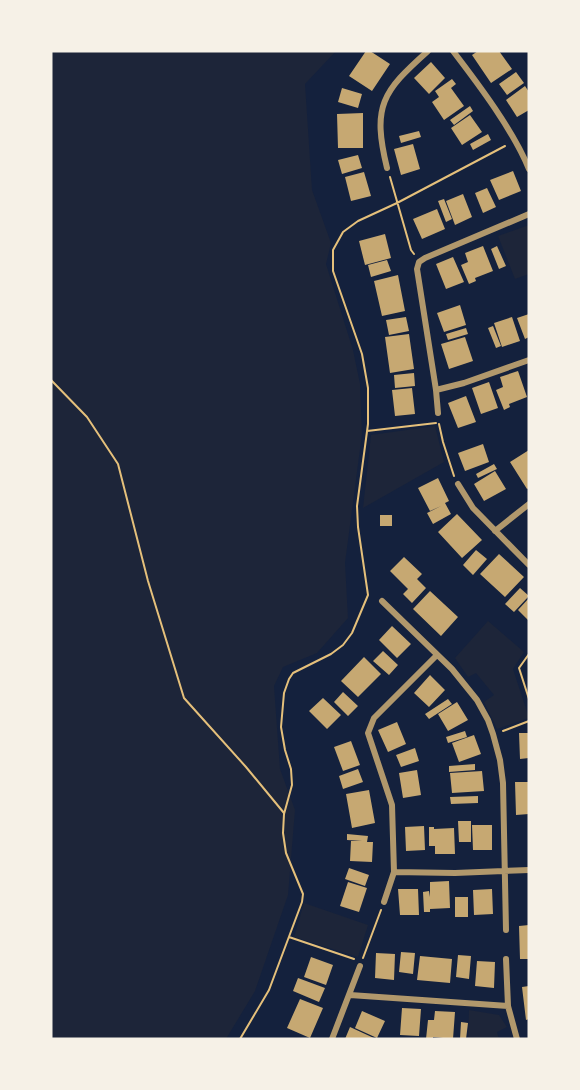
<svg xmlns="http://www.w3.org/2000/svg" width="580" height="1090" font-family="Quicksand,sans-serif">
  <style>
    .green { fill: #1d2539 }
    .building { fill: #c6a872 }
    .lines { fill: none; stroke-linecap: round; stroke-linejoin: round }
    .path { stroke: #e5c07b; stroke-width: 2 }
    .minor { stroke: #b1986c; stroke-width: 6 }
  </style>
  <rect width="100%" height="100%" fill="#14213d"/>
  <path class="green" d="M51 51H336L305 84 312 190 331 243 326 264 353 350 360 384 362 434 345 563 348 618 317 653 283 667 274 686 280 769 295 810 288 895 255 991 226 1039H51Z
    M529 225V274L515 279 498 236Z
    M435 426 444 462 363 508 371 435Z
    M488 621 524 652 513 669 529 718 497 729 484 702 494 695 476 673 468 677 455 658Z
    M304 903 368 925 358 957 294 937Z
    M469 1010 499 1015 507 1027 497 1032 499 1039H468Z"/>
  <path class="building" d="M366 51H370L390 64 372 91 349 76Z
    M478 51H499L512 69 491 83 472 55Z
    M431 62 445 78 429 94 414 78Z
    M516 72 524 83 507 95 499 84Z
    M452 79 456 84 451 88 464 106 444 120 432 102 439 97 435 91Z
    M525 86 529 92V110L517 117 506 100Z
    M342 88 362 94 358 108 338 102Z
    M470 106 473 111 454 125 450 120Z
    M363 113V148H338L337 114Z
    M470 115 482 132 462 145 451 128Z
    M419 131 421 137 401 143 399 136Z
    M488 134 491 140 473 150 470 144Z
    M413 144 420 169 401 175 394 149Z
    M358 155 362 168 342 174 338 160Z
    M513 171 521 191 499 200 490 180Z
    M364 172 371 196 351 201 345 177Z
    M487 188 496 207 483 213 475 193Z
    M463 194 472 217 455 225 446 201Z
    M444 199 452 219 446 222 438 201Z
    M437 209 445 229 422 239 413 219Z
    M385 234 391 258 365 265 359 241Z
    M483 246 493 271 475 278 476 281 469 284 461 265 468 262 465 253Z
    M497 246 506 266 499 269 491 249Z
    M453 257 464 282 446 289 436 264Z
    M387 260 391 271 371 277 368 265Z
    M398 275 405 311 382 316 374 281Z
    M460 305 466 325 444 332 437 313Z
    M529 314V337L525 339 517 318Z
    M406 317 409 331 389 335 386 320Z
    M512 317 520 341 502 347 494 323Z
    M493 326 501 346 496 348 488 328Z
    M466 328 468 334 448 340 446 334Z
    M409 334 414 369 390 373 385 337Z
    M465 337 473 361 449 369 441 344Z
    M518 371 527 397 509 404 510 407 504 410 496 390 503 387 500 377Z
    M414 373 415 386 395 388 394 375Z
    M489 382 498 408 481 414 472 388Z
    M412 388 415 414 395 416 392 390Z
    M466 396 476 422 458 428 448 403Z
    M483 444 489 462 465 471 458 453Z
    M529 450V488L527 489 510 462Z
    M494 464 497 469 478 478 476 474Z
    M495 471 506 489 484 501 474 484Z
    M438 478 449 501 445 503 451 514 433 524 427 513 441 506 430 511 418 488Z
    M457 514 482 540 462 558 438 532Z
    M380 515H392V526H380Z
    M476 550 487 559 473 575 463 565Z
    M499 554 524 577 505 597 480 574Z
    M404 557 422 574 417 579 426 588 412 603 403 594 408 589 390 571Z
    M520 588 529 596 514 612 505 604Z
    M430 591 458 617 441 636 413 609Z
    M529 598V621L518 610Z
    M392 626 411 644 397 658 379 640Z
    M383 651 398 665 389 675 373 661Z
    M364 657 381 674 358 697 341 681Z
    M430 675 445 690 429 707 414 693Z
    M343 692 358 706 348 716 334 702Z
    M323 698 341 715 327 729 309 711Z
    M448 699 452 704 429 719 425 714Z
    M457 702 468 720 448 731 438 714Z
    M397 722 406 744 388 752 378 730Z
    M465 731 467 737 448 743 446 737Z
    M519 733H529V758L520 759Z
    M474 735 481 754 459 762 452 743Z
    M351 741 360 765 343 771 334 747Z
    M415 748 419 761 401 767 396 755Z
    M475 764V770L449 772V766Z
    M358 769 363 782 343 789 339 776Z
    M417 770 421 795 403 798 399 773Z
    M482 771 484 791 452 793 450 773Z
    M515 782H529V814L516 815Z
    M369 790 375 823 352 828 346 794Z
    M478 796V803L451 804 450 797Z
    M458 821H471V842H459Z
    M472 825H492V850H473Z
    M424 826 425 850 406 851 405 827Z
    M429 827H434V829L454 828 455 854H435V846H429Z
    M347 834 368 836 367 842H373L372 862 350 861 351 841H362L347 840Z
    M349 868 369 875 365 886 345 879Z
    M449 881 450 908 430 909V912H424L423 892 429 891 430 897V882Z
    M348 882 367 888 359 912 340 906Z
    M398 889H418L419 915H400Z
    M492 889 493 914 474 915 473 890Z
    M455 897H468V917H455Z
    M529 925V959H520L519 926Z
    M401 952 415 953 413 974 399 972Z
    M376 953 395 954 394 980 375 978Z
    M458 955 471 956 469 979 456 977Z
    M420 956 452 959 450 983 417 980Z
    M311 957 333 965 326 985 304 977Z
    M477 961 495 962 494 988 475 986Z
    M298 978 325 988 319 1002 293 991Z
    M529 986V1019L526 1020 522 987Z
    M300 999 323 1008 310 1038 287 1028Z
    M402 1008 421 1009 419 1036 400 1035Z
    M362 1011 385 1021 377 1038 355 1028Z
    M435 1011 455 1012 453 1039 433 1037V1039H426L428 1020H434Z
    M461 1022 468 1023 466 1039H460Z
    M350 1027 376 1039H345Z"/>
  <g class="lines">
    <path class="path" d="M390 177 411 250 414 254
      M51 380 87 417 118 464 148 581 184 698 246 767 284 813
      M439 424 443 442 454 476
      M367 431 436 423
      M529 654 519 668 529 699
      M503 731 529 721
      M289 937 354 959
      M363 958 381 910
      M240 1039 269 990 302 902 303 894 286 853 283 833 284 814 292 785 291 769 285 750 281 727 284 693 289 679 293 673 331 654 343 645 352 633 368 595 358 527 357 506 368 424V388L362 354 333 271V250L343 232 358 221 397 203 505 146"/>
    <path class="minor" d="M453 51C479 85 513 130 529 169
      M387 168C372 106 382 92 428 51
      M529 214 425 258 419 262 417 269 436 390 464 383 529 360
      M436 390 438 413
      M458 484 473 508 529 565
      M495 531 529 504
      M382 601 452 669 477 700 488 720 493 734 500 760 503 783 506 930
      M394 872 455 873 529 870
      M384 902 394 872 392 805 368 733 374 718 437 655
      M506 959 508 1006 517 1039
      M350 995 508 1006
      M332 1039 360 966"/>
  </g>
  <rect width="580" height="1090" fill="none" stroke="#f6f1e7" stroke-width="105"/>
</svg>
